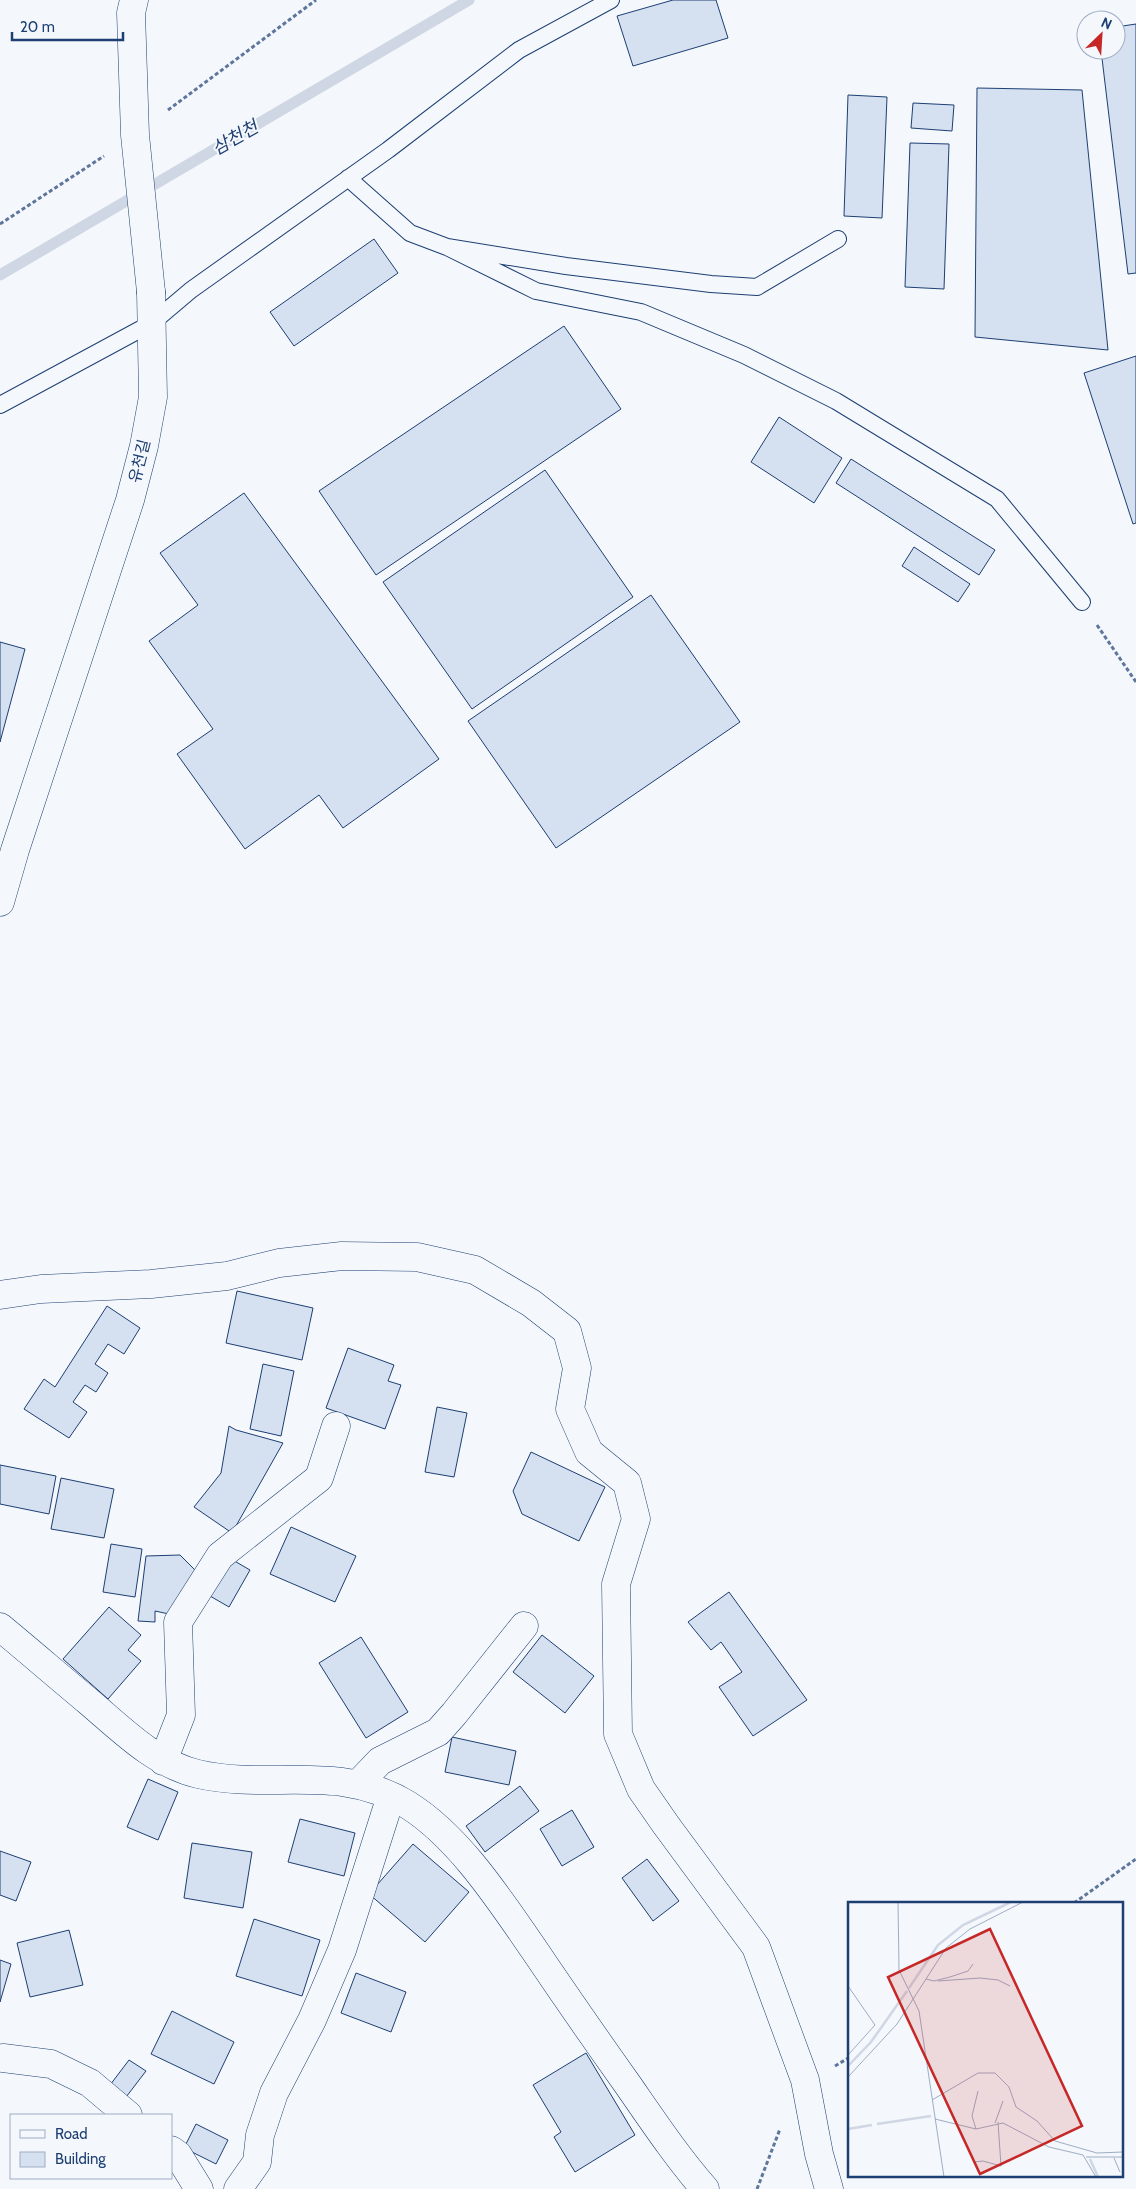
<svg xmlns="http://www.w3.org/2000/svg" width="1136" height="2189" font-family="Cabin,'Noto Sans KR',sans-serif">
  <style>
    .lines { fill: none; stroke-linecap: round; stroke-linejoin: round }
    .stream { stroke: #cfd7e4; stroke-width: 11 }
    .building { fill: #d5e0f0; stroke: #1d3f73 }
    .service-casing { stroke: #1d3f73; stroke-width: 18 }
    .minor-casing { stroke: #1d3f73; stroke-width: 29 }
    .tertiary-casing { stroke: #1d3f73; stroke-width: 29 }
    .path { stroke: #5e769c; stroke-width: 3; stroke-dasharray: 4 2.5; stroke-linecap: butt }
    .service { stroke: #f4f7fb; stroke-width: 16 }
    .minor { stroke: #f4f7fb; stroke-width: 28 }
    .tertiary { stroke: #f4f7fb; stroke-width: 28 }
    .labels { text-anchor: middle; stroke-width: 4; stroke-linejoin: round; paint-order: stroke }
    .street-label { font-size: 16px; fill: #1d3f73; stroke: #f4f7fb }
    .water-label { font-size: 18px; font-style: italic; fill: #1d3f73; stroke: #f4f7fb }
    .inset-river { fill: none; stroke: #cfd7e4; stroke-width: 2.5 }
    .inset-road { fill: none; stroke: #9eadc5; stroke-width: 1 }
    .view { fill: #c62828; fill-opacity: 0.15; stroke: #c62828; stroke-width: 2.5 }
    .inset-edge { fill: none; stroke: #1d3f73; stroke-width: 2.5 }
  </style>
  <rect width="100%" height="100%" fill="#f4f7fb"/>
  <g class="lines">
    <path class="stream" d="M0 275 469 0"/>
  </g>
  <path class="building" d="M673 0H716L728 38 633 66 617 16Z
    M1136 24V273L1128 274 1101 50H1116V27Z
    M977 88 1082 90 1108 350 975 337Z
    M848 95 887 97 882 218 844 216Z
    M913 103 954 105 952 131 911 128Z
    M910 143 949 144 944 289 905 287Z
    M374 239 398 273 294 346 270 312Z
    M564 326 621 409 376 575 319 491Z
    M1136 356V523L1133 524 1084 373Z
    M779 417 842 458 814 503 751 462Z
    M851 459 995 550 979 575 836 483Z
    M545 470 633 597 472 709 383 582Z
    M244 493 439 759 343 828 319 795 245 849 177 754 213 729 149 641 198 605 160 553Z
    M914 547 970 584 958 602 902 566Z
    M651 595 740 722 556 848 468 721Z
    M0 642 25 649 0 742Z
    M237 1291 313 1308 302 1360 226 1343Z
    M107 1306 140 1328 124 1354 108 1344 95 1364 108 1373 96 1392 85 1385 73 1402 87 1412 69 1438 24 1409 44 1379 55 1387Z
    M348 1348 394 1365 388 1381 401 1385 385 1429 326 1408Z
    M263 1364 294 1371 281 1436 250 1429Z
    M437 1407 467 1413 454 1477 425 1472Z
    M229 1426 236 1430 283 1443 232 1533 194 1507 221 1473Z
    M531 1452 605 1487 579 1541 522 1514 513 1491Z
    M0 1465 56 1476 49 1514 0 1504Z
    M61 1478 114 1489 104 1538 51 1529Z
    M291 1527 356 1556 335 1602 270 1574Z
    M111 1544 142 1549 135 1597 103 1592Z
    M180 1555 195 1570 169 1614 155 1611V1622L138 1621 146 1556Z
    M231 1559 250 1570 229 1607 210 1596Z
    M729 1592 807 1700 753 1736 719 1687 742 1672 721 1642 711 1650 688 1622Z
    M109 1607 141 1635 128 1650 141 1661 108 1699 63 1659Z
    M542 1635 594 1676 565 1713 513 1672Z
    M361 1637 408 1712 366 1738 319 1663Z
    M452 1737 516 1751 509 1785 445 1772Z
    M148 1779 178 1792 158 1840 127 1827Z
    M520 1786 539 1811 485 1852 466 1826Z
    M572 1810 594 1847 562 1866 540 1829Z
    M300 1819 355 1833 344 1876 288 1862Z
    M192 1843 252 1852 243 1908 184 1898Z
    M413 1844 469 1892 425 1942 369 1894Z
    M0 1851 31 1862 16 1901 0 1895Z
    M647 1859 679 1901 653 1921 622 1878Z
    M254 1919 320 1940 302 1996 236 1976Z
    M69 1930 83 1985 30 1997 17 1943Z
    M0 1960 11 1964 0 2002Z
    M356 1973 406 1992 391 2032 341 2013Z
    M172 2011 234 2042 214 2084 151 2054Z
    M586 2053 635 2135 575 2172 554 2137 561 2132 533 2085Z
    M129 2060 146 2071 123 2101 107 2089Z
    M196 2124 228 2140 216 2164 184 2148Z"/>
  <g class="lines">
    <g class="service-casing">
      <path id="service" d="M348 178 410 233 447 247 566 266 711 284 757 287 838 239
        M447 247 536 291 641 312 744 355 836 401 997 499 1082 602
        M0 405 152 323 191 290 388 150 519 50 611 0"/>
    </g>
    <g class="minor-casing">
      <path id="minor" d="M134 0 131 13 135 135 151 292
        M0 1295 41 1289 151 1284 227 1276 279 1263 342 1256 417 1257 475 1270 531 1303 567 1331 577 1368 570 1409 589 1452 627 1483 636 1519 616 1584 618 1734 641 1789 666 1825 756 1947 805 2080 819 2154 829 2189
        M0 1627C29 1651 58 1676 88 1701 121 1729 155 1764 198 1774 271 1791 338 1762 408 1805 459 1837 499 1899 533 1948 564 1994 596 2040 628 2085 653 2121 677 2157 705 2189
        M163 1761 181 1715 178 1622 220 1556 319 1478 336 1426
        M358 1784 380 1761 438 1732 454 1714 524 1626
        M3 2058 51 2064 90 2083 128 2115
        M171 2150 178 2155 199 2189
        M238 2189 257 2162 260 2135 274 2093 312 2020 342 1950 391 1796"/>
    </g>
    <g class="tertiary-casing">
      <path id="tertiary" d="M0 902 15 850 130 500 144 446 153 397 151 292"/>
    </g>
    <path class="path" d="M168 110 316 0
      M0 224 104 156
      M1097 625 1136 682
      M1074 1903 1136 1859
      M835 2066 850 2057
      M757 2189 780 2129"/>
    <use href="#service" class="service"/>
    <use href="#minor" class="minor"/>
    <use href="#tertiary" class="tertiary"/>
  </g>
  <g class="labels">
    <g class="street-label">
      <text transform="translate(139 461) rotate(-76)" y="6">유천길</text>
    </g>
    <g class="water-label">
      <text transform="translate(235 138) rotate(-30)" y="6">삼천천</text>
    </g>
  </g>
  <g transform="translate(848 1902)">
    <rect width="275" height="275" fill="#f4f7fb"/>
    <path class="inset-river" d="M61 86 90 43 115 23 163 0M0 164 23 140 59 89M29 222 83 214M0 227 24 223M242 257 250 275"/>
    <path class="inset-road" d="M50 0 51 68 71 109 96 275M78 77 86 79 102 75 120 69 125 62M90 79 132 76 150 78 162 84M0 84 27 123 0 153M0 175 49 122 98 46 122 27 175 0M84 198 130 171H147L161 185 168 205 189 219 207 239 249 251 275 250M87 217 128 227 155 221 201 245 235 253 248 275M147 221 155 199M128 227 124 214 130 189M238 255H275M266 256 272 270M126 260 135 259 153 264 150 220"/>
    <path class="view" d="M142 27 234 224 132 272 40 75Z"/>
    <rect width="275" height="275" class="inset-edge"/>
  </g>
  <rect x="10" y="2114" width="162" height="65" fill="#f4f7fb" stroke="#9eadc5"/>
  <rect x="20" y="2130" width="25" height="8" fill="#f4f7fb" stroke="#9eadc5"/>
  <text x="55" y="2139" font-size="15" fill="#1d3f73">Road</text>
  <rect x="20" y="2152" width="25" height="15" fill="#d5e0f0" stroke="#9eadc5"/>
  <text x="55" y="2164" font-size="15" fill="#1d3f73">Building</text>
  <g transform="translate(1101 35) rotate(25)"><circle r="24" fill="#f4f7fb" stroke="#9eadc5"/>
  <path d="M0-4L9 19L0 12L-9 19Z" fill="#c62828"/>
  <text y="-8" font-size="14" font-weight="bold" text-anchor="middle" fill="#1d3f73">N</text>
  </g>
  <path d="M12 32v8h111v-8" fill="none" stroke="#1d3f73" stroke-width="2.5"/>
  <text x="20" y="32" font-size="15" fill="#1d3f73" stroke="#f4f7fb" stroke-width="4" paint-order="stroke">20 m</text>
</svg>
